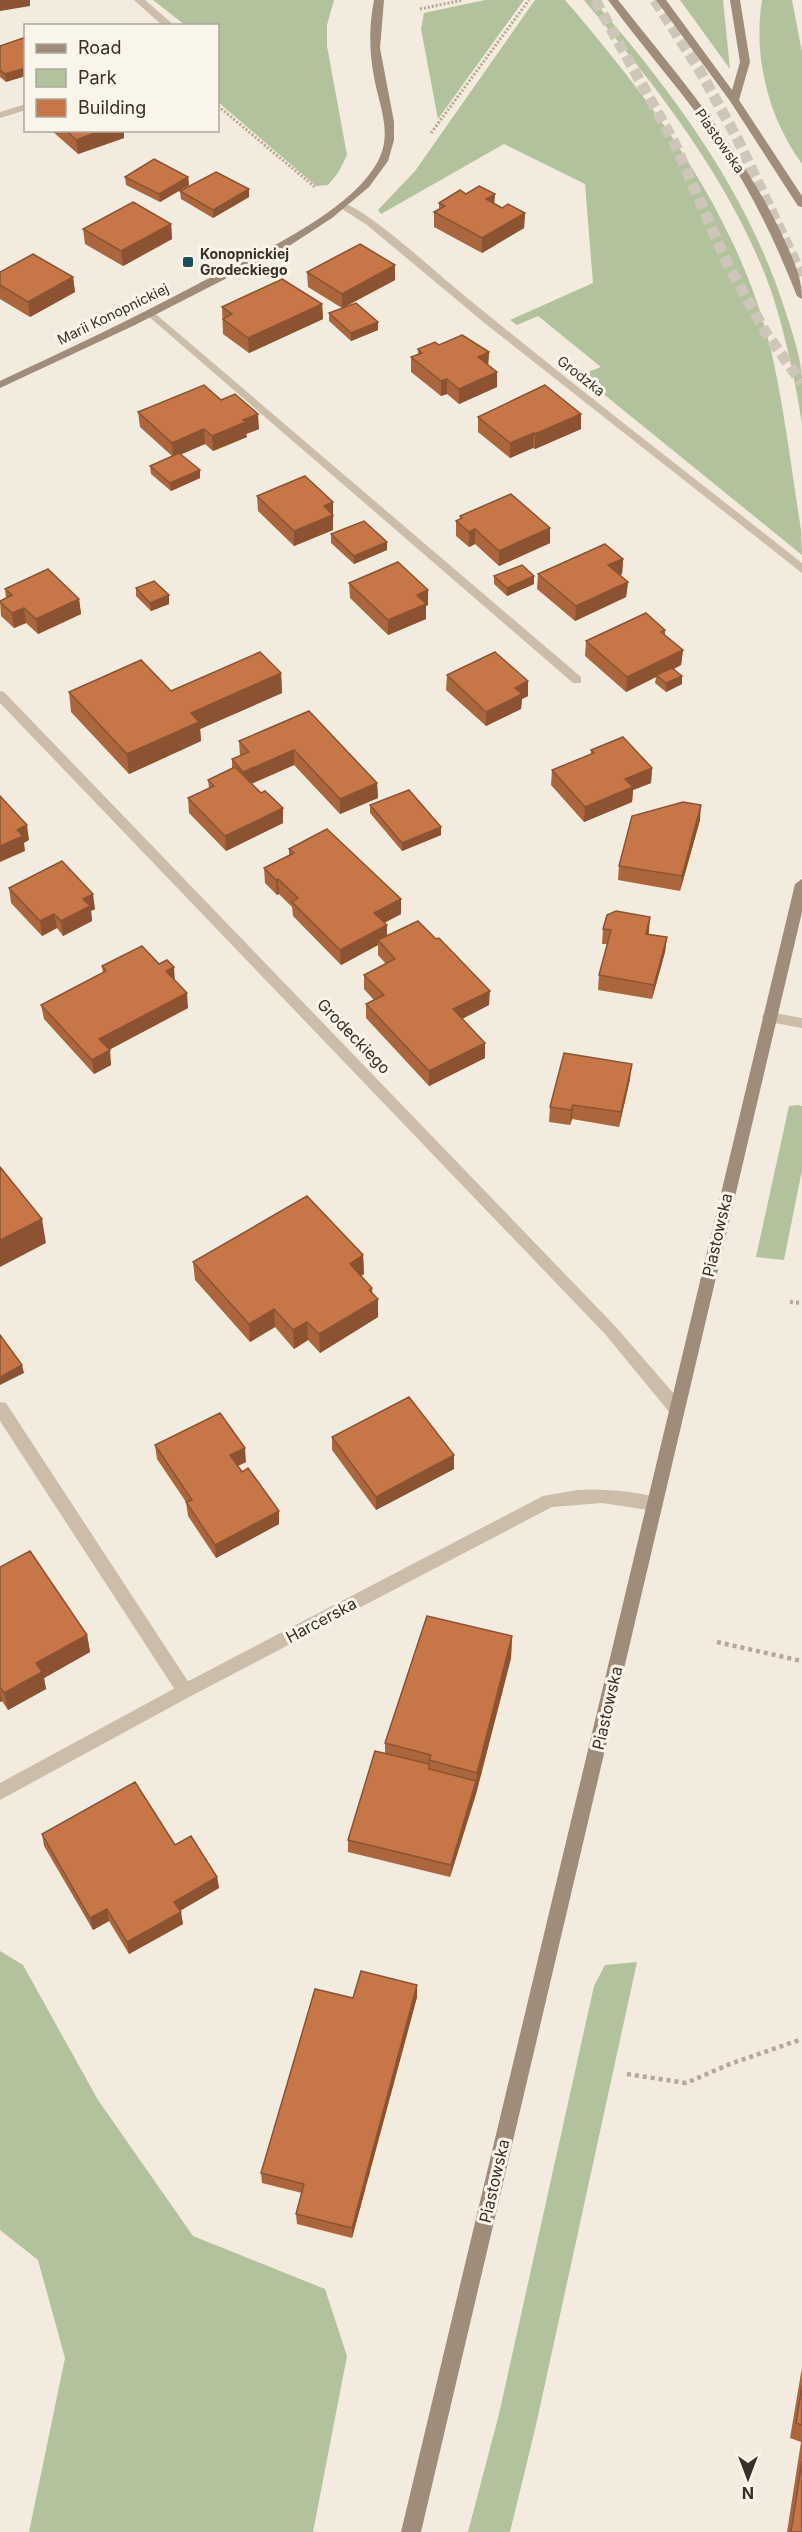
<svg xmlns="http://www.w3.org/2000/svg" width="802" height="2532" font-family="Inter,sans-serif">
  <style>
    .green { fill: #b1c29d }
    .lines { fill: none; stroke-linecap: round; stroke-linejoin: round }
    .secondary-tunnel { stroke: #cec6b9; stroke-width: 11; stroke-dasharray: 11 5; stroke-linecap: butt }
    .path-far2 { stroke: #b7a793; stroke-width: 3; stroke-dasharray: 2 2; stroke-linecap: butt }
    .path-far1 { stroke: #b7a793; stroke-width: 4; stroke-dasharray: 3 3; stroke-linecap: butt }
    .path { stroke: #b7a793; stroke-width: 4.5; stroke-dasharray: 4 4; stroke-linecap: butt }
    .lane { fill: #cbbda9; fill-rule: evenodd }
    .street { fill: #cbbda9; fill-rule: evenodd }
    .secondary { fill: #9f8c7a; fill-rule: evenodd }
    .wall { fill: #ab663d }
    .shaded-wall { fill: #8b5332 }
    .building { fill: #c77747; stroke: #8b5332; stroke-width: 1.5 }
    .poi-dot { fill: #1e4e5a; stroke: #faf5ea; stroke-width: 2 }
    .labels { text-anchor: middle; stroke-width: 6; stroke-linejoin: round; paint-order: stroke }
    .far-street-label { font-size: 14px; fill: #383029; stroke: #faf5ea }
    .far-poi-label { font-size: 14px; font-weight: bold; fill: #383029; stroke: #faf5ea; text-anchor: start }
    .street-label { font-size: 16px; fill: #383029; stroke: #faf5ea }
  </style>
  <rect width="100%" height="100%" fill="#f3ebdd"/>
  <path class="green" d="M153 0H334L327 25V46L347 155 338 173 328 185 316 186 218 102V26L185 25Z
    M485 0H524L438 119 421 29 424 13Z
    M535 0H565C656 106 742 220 773 359 785 415 792 473 801 530L802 555 580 375 601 367 538 316 517 325 510 320 593 283 585 184 504 144 381 214 378 210 415 171Z
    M584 0H593C673 92 746 190 784 307 791 329 800 353 802 377 802 392 802 408 802 423 795 378 782 318 766 277 725 173 655 85 584 0Z
    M680 0H723L730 69Z
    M762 0H792L802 52V164C768 117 753 57 762 0Z
    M798 1105 802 1106V1170L784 1260 756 1257 789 1106Z
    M0 1951 23 1965 98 2100 193 2236 325 2289 347 2356 313 2532H29L65 2358 38 2260 0 2230Z
    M637 1962 536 2425 510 2532H468L499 2414 594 1986 605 1965Z"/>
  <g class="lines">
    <path class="secondary-tunnel" d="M595 0 674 142 727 263 766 333 802 383
      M655 0 700 71 738 140 802 276"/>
    <path class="path-far2" d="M420 9 463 0
      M218 106 316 188
      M431 133 529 0"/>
    <path class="path-far1" d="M790 1302 802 1303"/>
    <path class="path" d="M717 1642 802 1661
      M627 2074 686 2083 730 2064 802 2039"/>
    <path class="lane" d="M151 310 581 677V683H573L147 315V311Z
      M769 1012 802 1018V1028L764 1021 762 1017 764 1013Z
      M0 1402 6 1403 191 1686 193 1691 191 1696 185 1698 179 1696 0 1421Z"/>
    <path class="street" d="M134 0H145L175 26H163Z
      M26 104V110L0 118V112Z
      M339 203C357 200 431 268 448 282 564 378 684 470 802 563V573L487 325 367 225 339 207Z
      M0 691 4 692 615 1326 682 1403 684 1408 682 1413H670L605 1334 0 703Z
      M577 1490C604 1489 635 1490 661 1499L663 1504 661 1509 655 1511 602 1503 552 1507 191 1696 0 1800V1783L179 1686 543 1496Z"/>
    <path class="secondary" d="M374 0H384L380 48 394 122V140L388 161 369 187 332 218 286 248 135 325 0 388V381C66 350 132 319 196 285 247 259 368 207 383 148 389 125 378 100 374 77 369 51 369 26 374 0Z
      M608 0H618C678 76 743 150 784 239 793 259 802 277 802 299L797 296C776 243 752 192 720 145 685 95 644 49 608 0Z
      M656 0H666L732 90 740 62 730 0H740L750 62 739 100 802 196V207L798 206 730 101Z
      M802 879V912L421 2532H401L795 884Z"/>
  </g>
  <path class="wall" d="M26 37 6 82 0 77V46Z
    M51 130H124V138L78 154Z
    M125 177H188L189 185 160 202 126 185Z
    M180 191 249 197 213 218 181 199Z
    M466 194 495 204 502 208 525 213 524 228 482 253 434 227V212L439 209V203Z
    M171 224 172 239 123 266 85 244 83 229Z
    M0 272 73 277 75 292 30 317 0 299Z
    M307 272 395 280 343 308 378 330 351 341 329 321V313L342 308 308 287Z
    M322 304 323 319 249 353 223 334 222 307Z
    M439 345 489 352 488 365 497 372V387L459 404 447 394 441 396 411 372V357L418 354V349Z
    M221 400 259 429 246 434 247 437 213 451 205 444 181 454 200 478 171 491 151 474 150 466 172 456 140 427 138 412Z
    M478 417 581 429 535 449 533 448 510 458 478 432Z
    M257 496 334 517 333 518V530L294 546 258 511Z
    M460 516 550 528V543L499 566 475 544 469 547 456 536V521L460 519Z
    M331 534 387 550 354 564 331 543Z
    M623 559 622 574 620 575 628 582 626 597 575 621 537 589 538 574Z
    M494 576H534V584L507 596 494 584Z
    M349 583 428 590V605L426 606V619L388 635 350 598Z
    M136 588 169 595V604L151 611 136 596Z
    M5 589 79 599 81 614 38 634 26 623 14 628 1 616 0 601 6 598Z
    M665 630V635L683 650 681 665 674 669 682 684 666 692 655 683 656 677 626 692 585 656 586 641Z
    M281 673 282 693 200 729 201 741 129 774 71 712 69 692 171 691Z
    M447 675 528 681V696L522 699 521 709 486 726 446 690Z
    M309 711 377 783 378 798 340 814 294 765 251 784 283 823 226 851 189 813 188 798 209 788 208 780 232 768V759L240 756 239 741Z
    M591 750 652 768 651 783 633 790 632 802 584 822 551 785 552 770 591 754Z
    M370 805 441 835 402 851 370 813Z
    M700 820 680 891 618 880 619 866Z
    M289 849 401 914 384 923 387 936 489 1005 462 1019 485 1058 429 1086 366 1018V1004L374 1000 364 989V975L386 964 378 955V945L341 965 293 916 292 907 279 894 277 895 265 883 264 868 289 855Z
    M9 888 95 909 91 911 92 921 63 936 57 928 42 936 11 903Z
    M650 917 648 934 667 937 665 952 652 999 598 990 599 975 608 944H602L603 929Z
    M102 966 175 981 188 1008 109 1050 111 1065 94 1074 44 1019 41 1005 103 973Z
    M630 1079 619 1127 572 1119 570 1125 549 1122 550 1107Z
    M363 1255 364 1274 361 1276 372 1293 378 1299V1317L320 1353 308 1340 294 1349 275 1327 250 1342 195 1280 193 1262Z
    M332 1437 454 1455V1469L376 1510 332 1450Z
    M155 1445 246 1462 238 1466 279 1511V1524L216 1558 188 1516 186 1502 157 1459Z
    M0 1567 87 1635 90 1652 44 1678 46 1689 8 1710 2 1701 0 1702Z
    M512 1636 511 1658 476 1794 450 1877 348 1852V1840L385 1753V1743Z
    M42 1834 175 1845 217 1877 219 1888 180 1911 183 1924 129 1954 109 1921 93 1930 44 1846Z
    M417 1997 352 2238 297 2224 296 2214 302 2193 262 2183 261 2173 353 1998Z
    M802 2369V2532H787L801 2442 790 2438 801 2373Z"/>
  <path class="shaded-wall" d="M0 0H30V6L0 11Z
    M26 68V76L6 82 5 74Z
    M103 130H124V138L78 154 76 140Z
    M188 177 189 185 160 202 159 194Z
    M249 189V197L213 218V210Z
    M495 194 494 209 486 199Z
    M525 213 524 228 482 253V238Z
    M171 224 172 239 123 266 121 251Z
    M395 265V280L342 308V294Z
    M73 277 75 292 30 317 28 302Z
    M322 304 323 319 249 353 248 338Z
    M378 322V330L351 341V333Z
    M489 352 488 367 478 357Z
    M497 372V387L459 404V389Z
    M447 379V394L441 396V381Z
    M258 414 259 429 246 434 247 437 213 451 212 436 243 420Z
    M581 414V429L535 449V434Z
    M204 429 205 444 173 458 172 443Z
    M534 433 533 448 510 458V443Z
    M200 470V478L171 491 170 483Z
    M333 502V530L294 546V531L324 506Z
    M550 528V543L499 566V551Z
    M475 529V544L469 547V532Z
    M387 542V550L354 564V556Z
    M623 559 622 574 607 580 608 565Z
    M534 576V584L507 596V588Z
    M628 582 626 597 575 621 576 606Z
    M428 590V605L426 606V619L388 635V620L417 595Z
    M169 595V604L151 611 150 603Z
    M79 599 81 614 38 634 36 619Z
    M24 608 26 623 14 628 12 613Z
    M683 650 681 665 658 676 656 675V677L626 692 627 677Z
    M281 673 282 693 200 729 201 741 129 774 127 754 191 713Z
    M682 676V684L666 692V683Z
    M528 681V696L522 699 521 709 486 726V712L515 688Z
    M294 750V765L244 787 243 772Z
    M652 768 651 783 633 790 632 802 584 822 585 807 625 779Z
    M377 783 378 798 340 814V799Z
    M701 805 700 820 680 891 682 876Z
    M283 808V823L226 851 225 836Z
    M27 825 29 840 24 843 25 851 0 862V846L17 830Z
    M441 827V835L402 851V843Z
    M278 879 279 894 277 895 276 880Z
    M93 894 95 909 91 911 92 921 63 936 61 921 83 899Z
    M401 899V914L374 928V913Z
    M54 914 57 928 42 936 40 921Z
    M650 917 649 932 645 949 646 934Z
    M387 925V940H378V945L341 965 340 950Z
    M667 937 665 952 652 999 654 985Z
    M174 967 175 982 166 971Z
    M490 991 489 1005 452 1024 453 1009Z
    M187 993 188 1008 101 1054 99 1039Z
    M485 1043V1058L429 1086V1071Z
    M110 1050 111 1065 94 1074 92 1060Z
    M632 1064 630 1079 619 1127 621 1112Z
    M573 1105 572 1119 570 1125 571 1110Z
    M42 1219 46 1243 0 1267V1240Z
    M363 1255 364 1274 351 1282 350 1264Z
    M372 1288 373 1302 378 1299V1317L320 1353 319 1334Z
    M274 1309 275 1327 250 1342 249 1324Z
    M307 1322 308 1340 294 1349 293 1330Z
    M22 1365 24 1373 0 1385V1377Z
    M245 1448 246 1462 231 1469 230 1455Z
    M454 1455V1469L376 1510V1497Z
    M279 1511V1524L216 1558 215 1545Z
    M87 1635 90 1652 44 1678 46 1689 8 1710 4 1693 36 1663Z
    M512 1636 511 1658 476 1794 450 1877 451 1865 476 1781 477 1773Z
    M0 1691 2 1701 0 1702Z
    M217 1877 219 1888 176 1913 174 1902Z
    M107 1909 109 1921 93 1930 90 1918Z
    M181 1912 183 1924 129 1954 127 1942Z
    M417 1985V1997L352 2238V2228Z"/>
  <path class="building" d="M26 37V68L5 74 0 70V46Z
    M66 130H103L76 140Z
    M154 159 188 177 159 194 125 177Z
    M216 172 249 189 213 210 180 191Z
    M479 186 495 194 486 199 502 208 508 204 525 213 482 238 434 212 445 206 439 203 460 190 466 194Z
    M133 202 171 224 121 251 83 229Z
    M360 244 395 265 342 294 307 272Z
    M33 254 73 277 28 302 0 285V272Z
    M282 279 322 304 248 338 223 319 232 314 222 307Z
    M356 303 378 322 351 333 329 313Z
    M462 335 489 352 478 357 497 372 459 389 447 379 441 381 411 357 422 353 418 349 435 342 439 345Z
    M204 385 221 400 235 394 258 414 243 420 246 422 212 436 204 429 172 443 138 412Z
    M545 385 581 414 535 434 534 433 510 443 478 417Z
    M179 453 200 470 170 483 150 466Z
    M305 476 333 502 324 506 333 515 294 531 257 496Z
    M511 494 550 528 499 551 475 529 469 532 456 521 462 518 460 516Z
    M364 521 387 542 354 556 331 534Z
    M605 544 623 559 608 565 628 582 576 606 538 574Z
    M398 562 428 590 417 595 426 604 388 620 349 583Z
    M522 565 534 576 507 588 494 576Z
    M48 569 79 599 36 619 24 608 12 613 0 602V601L12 595 5 589Z
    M154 581 169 595 150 603 136 588Z
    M646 613 665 630 661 632 683 650 627 677 586 641Z
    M260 652 281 673 191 713 199 722 127 754 69 692 141 660 171 691Z
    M495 652 528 681 515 688 522 694 486 712 447 675Z
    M672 668 682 676 666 683 656 675Z
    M309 711 377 783 340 799 294 750 243 772 232 759 249 752 239 741Z
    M623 737 652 768 625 779 633 787 585 807 552 770 594 753 591 750Z
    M235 767 261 793 265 791 283 808 225 836 188 798 214 786 208 780Z
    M409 790 441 827 402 843 370 805Z
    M0 796 27 825 17 830 23 836 0 846Z
    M683 802 701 805 682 876 619 866 632 816Z
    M327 829 401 899 374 913 387 925 340 950 292 902 298 898 278 879 276 880 264 868 294 853 289 849Z
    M62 861 93 894 83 899 90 906 61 921 54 914 40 921 9 888Z
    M616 911 650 917 646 934 667 937 654 985 599 975 611 930 603 929 607 915Z
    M418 921 436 939 439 938 490 991 453 1009 485 1043 429 1071 366 1004 384 995 364 975 395 959 378 940Z
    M142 946 159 964 167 960 174 967 166 971 187 993 99 1039 110 1050 92 1060 41 1005 106 971 102 966Z
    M564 1053 632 1064 621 1112 573 1105 571 1110 550 1107Z
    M0 1167 42 1219 0 1240Z
    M307 1196 363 1255 350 1264 372 1288 369 1290 378 1299 319 1334 307 1322 293 1330 274 1309 249 1324 193 1262Z
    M0 1335 22 1365 0 1377Z
    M409 1397 454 1455 376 1497 332 1437Z
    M220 1413 245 1448 230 1455 242 1472 248 1468 279 1511 215 1545 186 1502 192 1500 155 1445Z
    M30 1551 87 1635 36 1663 42 1672 4 1693 0 1687V1567Z
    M427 1616 512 1636 477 1773 429 1760 431 1755 385 1743Z
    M375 1751 429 1764V1769L476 1781 451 1865 348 1840Z
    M135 1782 175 1845 191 1836 217 1877 174 1902 181 1912 127 1942 107 1909 90 1918 42 1834Z
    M361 1971 417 1985 352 2228 296 2214 304 2184 261 2173 315 1989 353 1998Z
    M802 2386V2425L796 2423Z
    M802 2461V2532H791Z"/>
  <rect class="poi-dot" x="182" y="256" width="12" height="12" rx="3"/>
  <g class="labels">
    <g class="far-street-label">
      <text transform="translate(720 141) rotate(55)" y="5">Piastowska</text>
      <text transform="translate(113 314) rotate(-26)" y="5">Marii Konopnickiej</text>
      <text transform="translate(581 376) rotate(38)" y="5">Grodzka</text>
    </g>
    <g class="far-poi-label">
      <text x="200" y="259">Konopnickiej<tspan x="200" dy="16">Grodeckiego</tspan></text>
    </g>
    <g class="street-label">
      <text transform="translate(354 1036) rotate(46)" y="6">Grodeckiego</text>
      <text transform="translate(717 1235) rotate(-77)" y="6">Piastowska</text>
      <text transform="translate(321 1620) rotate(-28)" y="6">Harcerska</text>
      <text transform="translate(607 1708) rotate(-77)" y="6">Piastowska</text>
      <text transform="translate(494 2181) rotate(-77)" y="6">Piastowska</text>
    </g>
  </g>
  <rect x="24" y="24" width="195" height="108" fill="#faf5ea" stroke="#aca69d" stroke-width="1.5"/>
  <rect x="36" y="44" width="30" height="9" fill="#9f8c7a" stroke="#aca69d" stroke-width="1.5"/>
  <text x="78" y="54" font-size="18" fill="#383029">Road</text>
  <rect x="36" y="69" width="30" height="18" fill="#b1c29d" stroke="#aca69d" stroke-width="1.5"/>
  <text x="78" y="84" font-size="18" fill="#383029">Park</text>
  <rect x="36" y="99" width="30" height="18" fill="#c77747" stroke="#aca69d" stroke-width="1.5"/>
  <text x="78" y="114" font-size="18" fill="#383029">Building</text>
  <g transform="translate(748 2478) rotate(180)" stroke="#faf5ea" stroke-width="4.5" paint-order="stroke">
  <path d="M0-4.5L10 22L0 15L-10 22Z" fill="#383029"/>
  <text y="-9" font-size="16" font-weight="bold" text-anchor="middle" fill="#383029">N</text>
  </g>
</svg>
